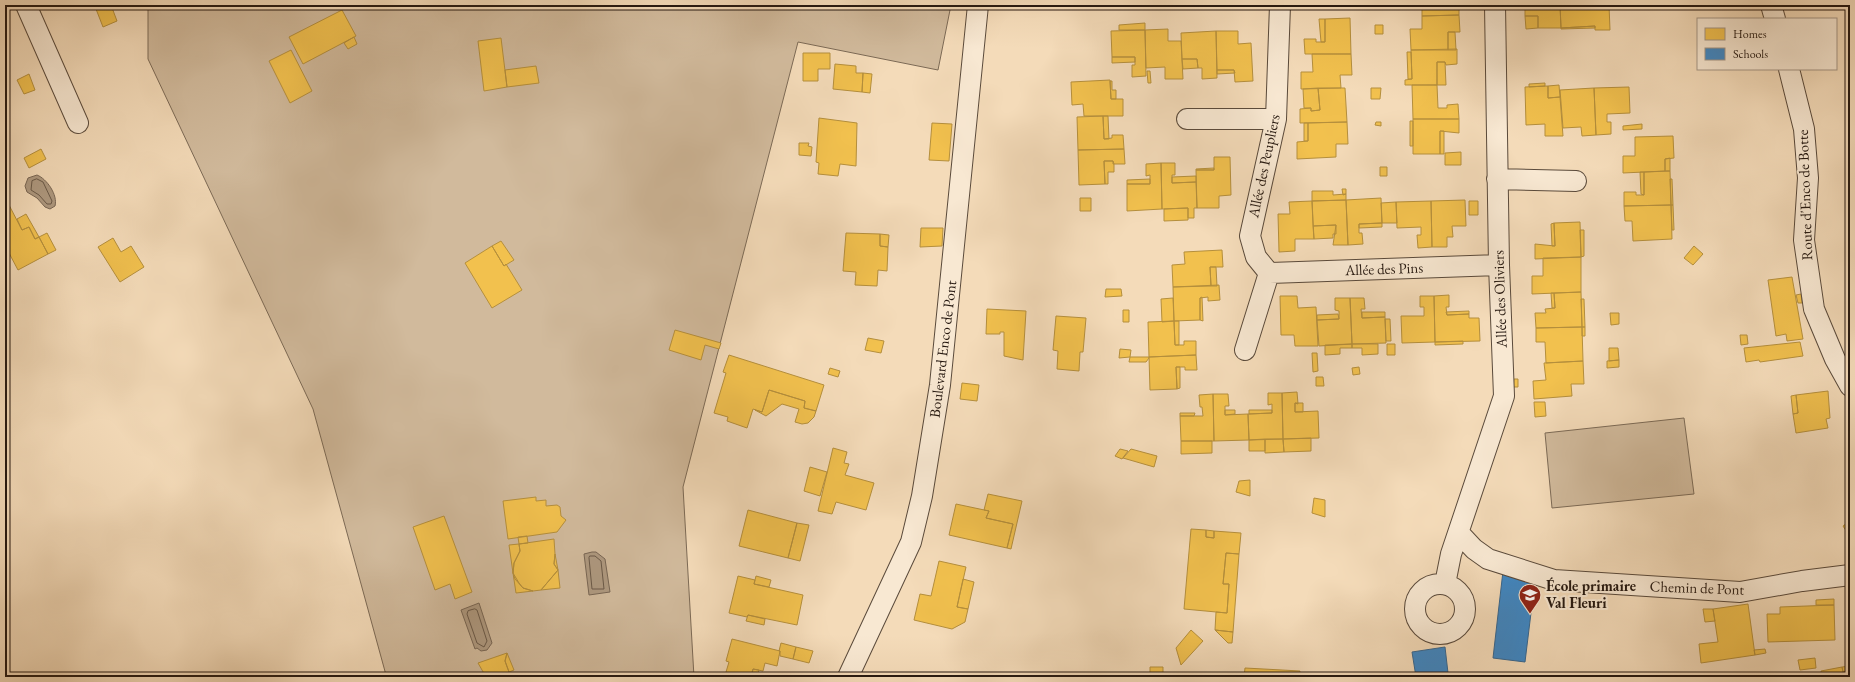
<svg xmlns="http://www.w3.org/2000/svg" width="1855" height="682" font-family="'EB Garamond',serif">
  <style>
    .green { fill: #d1ba9c; stroke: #7c6a56 }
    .water { fill: #ae9980; stroke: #786654 }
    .homes { fill: #f2c14e; stroke: #b58f3c }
    .schools { fill: #3f88c5; stroke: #38678f }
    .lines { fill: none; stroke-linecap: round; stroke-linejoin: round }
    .shore { stroke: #6a5948; stroke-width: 1 }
    .minor-casing { stroke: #5a4a3b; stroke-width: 22 }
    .minor { stroke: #f8e8d2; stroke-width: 20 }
    .labels { text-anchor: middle; stroke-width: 4; stroke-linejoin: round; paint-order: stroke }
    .street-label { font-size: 15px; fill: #261911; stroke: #f8e8d2 }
    .poi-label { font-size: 15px; font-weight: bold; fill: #261911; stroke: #f8e8d2; text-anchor: start }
  </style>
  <rect width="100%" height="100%" fill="#f4dbb9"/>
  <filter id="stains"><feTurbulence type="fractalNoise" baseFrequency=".005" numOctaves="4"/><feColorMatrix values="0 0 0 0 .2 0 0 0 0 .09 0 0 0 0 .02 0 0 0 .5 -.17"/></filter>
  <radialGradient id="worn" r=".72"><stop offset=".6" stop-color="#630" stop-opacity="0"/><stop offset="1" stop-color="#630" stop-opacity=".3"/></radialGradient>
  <path class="green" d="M148 5H951L938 70 798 42 683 487 694 677H383L386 675 313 409 148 59Z
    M1684 418 1694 494 1552 508 1545 433Z"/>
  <path class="water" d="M37 175C47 179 58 195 55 206L50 209 45 207 37 198 27 192 25 186 28 178Z
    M592 552H596L605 559 610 592 589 595 584 554Z
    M479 603 492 643 487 650 481 651 477 648 475 649 461 610Z"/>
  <path class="homes" d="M106 5H111L117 21 103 27 96 9Z
    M596 5H640V8L622 6V8Z
    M1525 5H1560L1561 28H1538V16H1525Z
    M1560 5H1609L1610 30H1595V26L1561 28Z
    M1422 6H1459V15L1422 16Z
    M342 10 356 36 303 64 289 37Z
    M1459 15 1460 32H1448V50H1411L1410 29H1422V16Z
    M1525 16H1538V28L1526 29Z
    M1350 18 1351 54H1305L1304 39H1316V42H1325V19Z
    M1319 19H1325V42H1321Z
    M1145 23V30H1119V25Z
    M1375 25H1383V34H1375Z
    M1595 26V28L1561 29V28Z
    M1168 29V41H1181L1183 79H1165V67L1146 68 1145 30Z
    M1145 30 1146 76 1132 77V65H1135V57H1112L1111 31Z
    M1216 31 1217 78 1202 79V68H1198L1197 59H1182L1181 33Z
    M1216 31H1238V44L1251 43 1253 81 1235 82 1234 70H1217Z
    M1448 32H1455L1456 50H1448Z
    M354 37 357 44 348 49 344 43Z
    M501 38 507 87 484 91 478 41Z
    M1457 49V64L1446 65 1445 62H1437V85H1405V80L1412 79 1411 50Z
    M291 50 312 91 290 103 269 61Z
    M1407 52H1411L1412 79H1408Z
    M803 53H830V69H818V81H803Z
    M1312 54H1351L1352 75H1340L1341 88 1301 89V72H1313Z
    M1112 57H1135V62L1112 63Z
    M1182 59H1197L1198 68 1183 69Z
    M1437 62H1445L1446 85H1437Z
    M835 64 856 66V73H863L862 92 833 89Z
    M536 66 539 83 507 87 505 70Z
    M1217 70H1234L1235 73 1217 74Z
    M1147 71H1150L1151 83H1148Z
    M863 73 872 74 870 93 862 92Z
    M29 74 35 90 24 94 17 80Z
    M1110 80 1111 99H1123V116H1084L1083 104 1072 105 1071 82Z
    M1110 81H1112V90H1116V99H1111Z
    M1545 83V86L1529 87V84Z
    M1412 85H1437L1438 108H1447V105L1458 104 1459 119H1413Z
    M1559 85 1560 97 1548 98V86Z
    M1548 86V98L1560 97 1563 136H1545V124L1526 125 1525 87Z
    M1629 87 1630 113 1607 114V122H1611V134L1596 135 1594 88Z
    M1318 88H1345L1347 122 1300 123V109L1311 108V111L1320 110Z
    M1318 88 1320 110 1311 111V108H1304L1303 89Z
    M1371 88H1381L1380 99H1371Z
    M1594 88 1596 135 1582 136 1581 127 1563 128 1560 90Z
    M1103 116 1104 139 1112 138V135H1123L1124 149 1078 150 1077 117Z
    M1103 116H1108L1109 139H1104Z
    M819 118 857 123 856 166 840 164 838 176 818 174 819 163 816 162Z
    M1413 119H1459V133L1440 131V154H1413Z
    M1410 121H1413V146H1410Z
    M1347 122 1348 144H1336V157L1297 159V142L1308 141V123Z
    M1376 122H1381V126L1375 125Z
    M932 123 952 124 949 161 929 160Z
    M1304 123H1308V141H1304Z
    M1642 124V129L1623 130V126Z
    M1440 131H1444V154H1440Z
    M1673 136 1674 158 1665 159V171L1623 173V156H1635V137Z
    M799 143H809L808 146 812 147 811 156 799 155Z
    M41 149 46 159 29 168 24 158Z
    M1124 149 1125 164H1113V161H1104L1105 184 1079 185 1078 150Z
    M1461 152V165H1445V153Z
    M1214 157H1230L1231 195 1219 196V208H1197L1196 170H1214Z
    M1670 158V171H1665V159Z
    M1104 161H1113L1114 164V172H1108V184H1105Z
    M1161 163H1175V175H1172V183L1196 182 1197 208H1194V218H1188V208L1162 209Z
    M1161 163 1162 209 1127 211V184H1150V175L1146 176V164Z
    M1380 167H1387V176H1380Z
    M1214 168V170H1196V169Z
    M1670 171 1671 205 1624 206V192H1636V195H1644V172Z
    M1640 172H1644V195L1641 194Z
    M1196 176V182L1172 183V177Z
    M1150 179V184H1127V180Z
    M1670 179H1672L1673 205H1671Z
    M1342 189H1346V194L1343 195Z
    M1312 191H1333V195L1346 194V200L1312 201Z
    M1080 198H1091V211H1080Z
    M1381 198 1382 223 1359 224V233H1362L1363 244 1348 245 1346 200Z
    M1346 200 1348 245H1333L1336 225 1313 226 1312 201Z
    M1465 200 1466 226H1452L1453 237H1447V247H1432L1431 201Z
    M1312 201 1314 239H1295V251L1279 252 1278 214H1290L1289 202Z
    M1431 201 1432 247 1418 248 1417 235H1421V227L1397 228 1396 202Z
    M1469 201H1478V215H1469Z
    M1396 202 1397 223H1382L1381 203Z
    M9 205 22 230 29 227 35 239 39 237 48 254 18 270 9 253 5 255V207Z
    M1671 205H1673L1674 230H1672Z
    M1671 205 1672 239 1633 241 1632 221H1625L1624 206Z
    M1188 208V220L1164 221V209Z
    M26 214 39 237 35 239 29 227 22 230 17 219Z
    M1580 222 1581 257 1535 259V244L1555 246 1554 223Z
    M1382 223V227L1359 228V224Z
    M1554 223 1555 246H1552L1551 224Z
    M1336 225V234H1333V238L1314 239 1313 226Z
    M921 228H943L942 246 920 247Z
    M1580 230H1584V256L1581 257Z
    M47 233 56 250 48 254 39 237Z
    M846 233 880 234V246L888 247 887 271 878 270 877 286 855 285 856 272 843 271Z
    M880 234 889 235 888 247 880 246Z
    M113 238 121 252 131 246 144 267 120 282 98 247Z
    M501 241 514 260 504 266 492 246Z
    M492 246 504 266 506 264 522 290 492 308 465 263Z
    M1694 246 1703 254 1693 265 1684 258Z
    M1222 250 1223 267H1210L1211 286 1173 287 1172 265 1185 264 1184 252Z
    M1581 257V292L1532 294V276H1543V258Z
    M1210 267H1216L1217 286H1211Z
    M1792 277 1803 339 1787 341 1786 334 1776 336 1768 280Z
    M1219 285 1220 300 1208 301V297L1200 298V320L1174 321 1173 287Z
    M1106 289H1121L1122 296 1105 297Z
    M1581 292 1582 327 1536 328 1535 313H1546L1545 309 1555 308 1554 293Z
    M1551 293H1554L1555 308H1552Z
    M1801 294 1802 303H1798L1796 295Z
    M1449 295V307H1446L1447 315 1469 314V318H1479L1480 341 1435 342 1434 296Z
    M1280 296H1297L1298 308 1316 307 1318 346H1295L1294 335H1281Z
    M1420 296H1434L1435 342 1402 343 1401 316H1424V307H1420Z
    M1202 297 1203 321 1200 320V298Z
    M1173 298 1174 321 1162 322 1161 299Z
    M1335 298H1350L1352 344 1319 346 1317 320 1339 319V311L1335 310Z
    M1350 298H1364L1365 309H1361L1362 318 1385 317 1386 343 1352 344Z
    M1581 299H1584L1585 327H1582Z
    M987 309 1026 311 1023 360 1004 356V332H1000V334H986Z
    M1123 310H1129V322H1123Z
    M1469 311V314L1447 315 1446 312Z
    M1362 312H1385V317L1362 318Z
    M1610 313H1619V324L1611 325Z
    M1338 314 1339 319 1317 320V315Z
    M1056 316 1086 318 1083 352H1080L1079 371 1057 369 1058 351 1053 350Z
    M1385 319H1390L1391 341H1386Z
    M1174 321 1175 345H1184V341H1196V355L1149 357 1148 322Z
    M1174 321H1179V345H1175Z
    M1582 327H1585V336H1582Z
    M1582 327 1583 361 1546 363 1545 342H1536V328Z
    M675 330 721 343 719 349 705 345 701 360 669 350Z
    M1740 335H1747L1748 344 1741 345Z
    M868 338 884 341 881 353 865 350Z
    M1463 341V344L1435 345V342Z
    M1800 342 1803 356 1760 362 1759 360 1746 362 1744 348Z
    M1352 344H1378V354L1362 355V348H1352Z
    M1352 344V348H1340V354L1325 355V345Z
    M1387 344H1395V355H1387Z
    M1609 348H1618L1619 360 1609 361Z
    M1120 349 1131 350 1130 357 1119 358Z
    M1312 353H1317L1318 371 1313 372Z
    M729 355 824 385 816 411 804 408 805 401 769 390 762 412 753 409 747 428 727 421 728 417 714 413 726 373 723 372Z
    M1196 355 1197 370H1185V367H1176L1177 389 1150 390 1149 357Z
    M1130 357H1149V358L1146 362H1129Z
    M1619 360V367L1607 368V361Z
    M1583 361 1584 384H1571L1572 396 1534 399 1533 381 1546 380 1544 363Z
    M1176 367H1180V388L1177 389Z
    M1359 367 1360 374 1353 375 1352 368Z
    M830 368 840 371 838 377 828 374Z
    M1316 377H1323L1324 386H1316Z
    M1514 379H1518V387H1513Z
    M962 383 979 385 977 401 960 399Z
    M769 390 805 401 804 408 816 411 814 417 808 423 802 424 795 422 799 409 782 404 766 416 755 410 762 412Z
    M1828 391 1830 418 1826 419 1828 428 1796 433 1793 414 1798 413 1796 395Z
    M1297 392 1298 404 1295 403V412L1318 411 1319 438 1283 439 1282 393Z
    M1268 393H1282L1283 439 1249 440 1248 414 1272 413V404L1268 405Z
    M1213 394 1214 441H1181L1180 416H1203L1202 407H1200L1199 395Z
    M1213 394H1228L1229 406H1225V415L1248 414 1249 440 1214 441Z
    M1796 395 1798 413 1793 414 1791 396Z
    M1534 402H1545L1546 416 1535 417Z
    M1295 403H1303V412H1295Z
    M1225 410H1235V414L1225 415Z
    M1249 410H1272V413L1249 414Z
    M1180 413H1195L1194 416H1180Z
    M1311 438V451L1284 452 1283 439Z
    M1265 439V451H1249V440Z
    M1265 439H1283L1284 452 1265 453Z
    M1181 441H1212V453L1181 454Z
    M833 448 847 452 844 463 849 464 845 475 874 483 866 510 836 502 832 514 818 511Z
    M1120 449 1128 451 1122 459 1115 456Z
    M1131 449 1157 456 1154 467 1123 458Z
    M810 467 827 472 820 496 804 491Z
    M1250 480V496L1236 492 1239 481Z
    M988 494 1022 501 1011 549 1007 548 1013 524 986 518 989 511 984 510Z
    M536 497V501L546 500V506L557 505 560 507 561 516 566 520 557 532 508 539 503 501Z
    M1314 498 1325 500V517L1312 513Z
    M956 504 989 511 986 518 1013 524 1007 548 949 535Z
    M748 510 797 523 788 558 739 546Z
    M444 516 472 592 455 599 450 584 435 590 413 527Z
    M1850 521V537L1843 526Z
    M797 523 809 525 800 561 788 558Z
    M1191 529 1206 530V537L1214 538V531L1241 533 1239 554 1226 553 1223 584H1229L1227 613 1184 609Z
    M1206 530 1214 531V538L1206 537Z
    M527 536 528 543 519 544 518 537Z
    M554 539 555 554 554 564 558 570 541 590 533 591 523 588 515 579 513 573 514 563 520 551 519 544Z
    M519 544 520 551 514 563 513 573 509 545Z
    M1226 553 1239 554 1233 632 1215 630 1216 612 1227 613 1229 584H1223Z
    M555 554 558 570 554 564Z
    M939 561 966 567 957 607 968 609 965 622 952 629 914 620 920 594 931 596Z
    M558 570 560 588 541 590Z
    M513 573 519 583 523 588 533 591 516 593Z
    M738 576 755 580 754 584 803 595 797 625 748 615 747 617 729 613Z
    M756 576 771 580 769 587 754 584Z
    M963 579 974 582 968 609 957 607Z
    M1834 599V605H1816V600Z
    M1748 604 1755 655 1701 663 1699 644 1718 642 1713 609Z
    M1834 605 1835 640 1768 642 1767 614H1780V607Z
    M1703 609H1713L1715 621 1705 622Z
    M748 615 765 619 764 625 746 621Z
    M1191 630 1203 641 1181 665 1176 648Z
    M1215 630 1233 632 1232 643H1228Z
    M732 639 780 651 777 666 765 663 763 671 753 669 751 677H728L729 673 726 672 729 662 726 661Z
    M781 643 796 647 793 659 780 656V651H779Z
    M796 647 813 651 809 663 793 659Z
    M1765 649 1766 653 1755 655 1754 650Z
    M507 653 514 670 509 672 505 661Z
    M507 653 505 661 509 672 497 677H486L478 663Z
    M1815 658 1816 668 1800 670 1798 660Z
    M1850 666V671L1843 672 1842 667Z
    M1150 667H1163V677H1150Z
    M1842 667 1843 672 1850 671V677H1822L1821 671Z
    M1245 668 1300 671 1299 677H1244Z
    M753 669 759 670 757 677H751Z"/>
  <path class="schools" d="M1503 571 1535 580 1525 662 1493 658Z
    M1445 647 1448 673 1441 675V677H1416L1412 652Z"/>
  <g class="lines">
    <path class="shore" d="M37 179 43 182 52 201 51 204H47L39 195 31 190 32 181Z
      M590 556H595L601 561 604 589H592L589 558Z
      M475 609 477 610 487 641 484 647 477 643 467 614 468 611Z"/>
    <g class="minor-casing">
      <path id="minor" d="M26 5 78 123
        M1771 5 1775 19
        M1789 69 1804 129 1808 178 1804 240 1814 309 1835 359 1850 386
        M1187 119H1276
        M1497 179 1576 181
        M1269 273 1256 257 1250 236 1276 119 1280 5
        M1269 273 1499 265
        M1245 350 1269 273
        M1459 533 1474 549 1488 559 1554 580 1740 592 1802 581 1850 575
        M1445 584 1451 554 1504 396 1499 265 1495 5
        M1415 609a25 25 0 1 1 50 0a25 25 0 1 1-50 0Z
        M848 677 911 542 922 496 940 385 978 5"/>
    </g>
    <use href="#minor" class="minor"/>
  </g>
  <defs>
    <g id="school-pin" transform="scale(1.15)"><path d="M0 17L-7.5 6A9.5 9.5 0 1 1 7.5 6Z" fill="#8f2418" stroke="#f8e8d2"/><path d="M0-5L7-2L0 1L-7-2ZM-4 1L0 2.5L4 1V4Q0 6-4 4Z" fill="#fff"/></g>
  </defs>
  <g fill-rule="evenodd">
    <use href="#school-pin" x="1530" y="595"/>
  </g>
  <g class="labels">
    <g class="street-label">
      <text transform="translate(1264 166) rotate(-78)" y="5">Allée des Peupliers</text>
      <text transform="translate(1805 195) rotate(-92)" y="5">Route d'Enco de Botte</text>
      <text transform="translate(1384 269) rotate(-2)" y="5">Allée des Pins</text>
      <text transform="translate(1500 299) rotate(-92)" y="5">Allée des Oliviers</text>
      <text transform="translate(943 349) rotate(-83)" y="5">Boulevard Enco de Pont</text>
      <text transform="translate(1697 588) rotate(2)" y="5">Chemin de Pont</text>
    </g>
    <g class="poi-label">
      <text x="1546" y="591">École primaire<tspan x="1546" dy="17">Val Fleuri</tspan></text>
    </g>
  </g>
  <rect width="1855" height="682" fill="none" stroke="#f4dbb9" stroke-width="20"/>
  <rect x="6" y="6" width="1843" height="670" fill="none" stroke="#261911" stroke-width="2"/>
  <rect x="10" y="10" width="1835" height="662" fill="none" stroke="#261911"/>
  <rect x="1697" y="18" width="140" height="52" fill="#f8e8d2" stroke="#a49585"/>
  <rect x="1705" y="28" width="20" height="12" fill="#f2c14e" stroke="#a49585"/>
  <text x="1733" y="38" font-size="12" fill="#261911">Homes</text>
  <rect x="1705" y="48" width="20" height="12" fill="#3f88c5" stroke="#a49585"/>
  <text x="1733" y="58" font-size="12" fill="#261911">Schools</text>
  <rect width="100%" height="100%" filter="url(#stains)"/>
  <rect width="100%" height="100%" fill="url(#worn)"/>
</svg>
